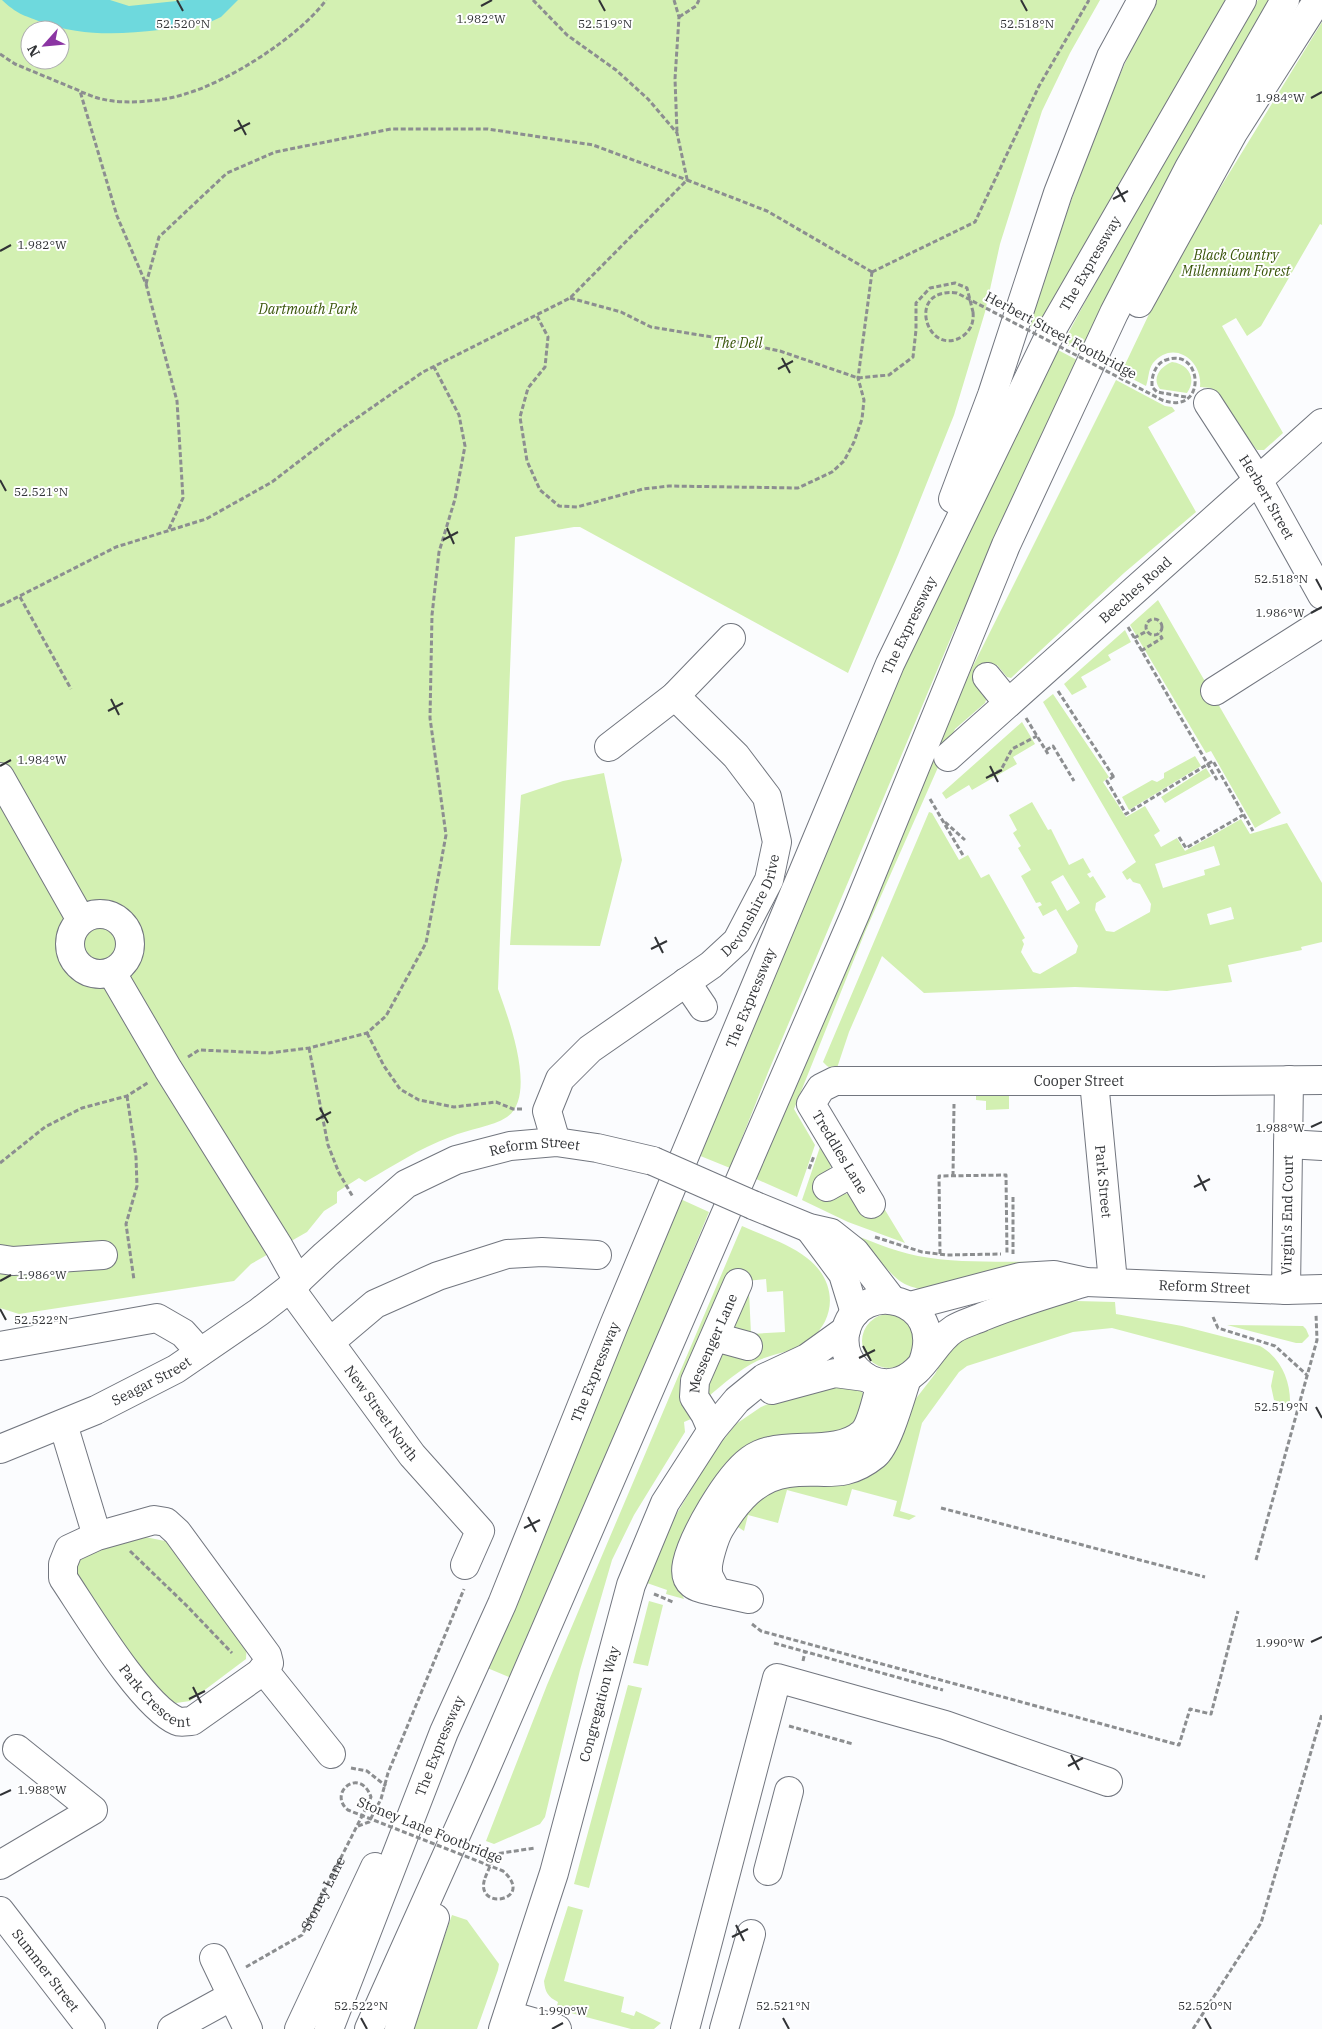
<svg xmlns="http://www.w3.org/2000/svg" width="1322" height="2029" font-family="'IBM Plex Serif',serif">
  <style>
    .green { fill: #d3f0b2; fill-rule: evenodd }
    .water { fill: #6ed9dd }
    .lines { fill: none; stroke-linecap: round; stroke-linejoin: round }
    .minor-casing { stroke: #72767f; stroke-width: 30 }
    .highway-casing { stroke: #72767f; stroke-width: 30 }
    .path { stroke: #8c8e90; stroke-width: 3; stroke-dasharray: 5 2.5; stroke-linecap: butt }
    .minor { stroke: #fff; stroke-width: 28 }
    .highway { stroke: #fff; stroke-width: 28 }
    .minor-bridge-casing { stroke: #72767f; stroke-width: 30; stroke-linecap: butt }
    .path-bridge { stroke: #8c8e90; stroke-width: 3; stroke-dasharray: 5 2.5; stroke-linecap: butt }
    .minor-bridge { stroke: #fff; stroke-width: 28 }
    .ticks { fill: none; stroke: #313336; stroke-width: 2 }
    .labels { text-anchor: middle; stroke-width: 4; stroke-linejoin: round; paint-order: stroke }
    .park-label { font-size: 14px; font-style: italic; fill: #395509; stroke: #fff }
    .street-label { font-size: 14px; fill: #313336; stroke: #fff }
    .ticks-label { font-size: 12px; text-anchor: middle; fill: #313336; stroke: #fff; stroke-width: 4; stroke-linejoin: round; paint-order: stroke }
  </style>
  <rect width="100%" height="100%" fill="#fbfcfe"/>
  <path class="green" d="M0 0H1100L1070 53 1042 111 1000 244 985 312 954 415 898 555 848 673 580 527H574L515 537 498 989C508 1017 538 1095 507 1117 492 1127 468 1129 450 1137 420 1148 393 1166 365 1182L359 1178 337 1192V1203L324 1211 307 1232 251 1264 234 1281 19 1314 0 1308ZM30 30H60V60H30Z
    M1156 0H1226L1039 330 1028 325C1067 215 1101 103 1156 0Z
    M1258 0H1269C1202 115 1140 232 1081 352L1063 343 1091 291Z
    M1322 22V225L1320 224 1261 326 1247 336 1236 318 1222 326 1283 433 1264 450H1257L1234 421 1216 392 1211 388 1200 387C1203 360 1173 339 1153 363 1148 370 1149 378 1146 386L1121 373 1171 268Z
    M1058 350 1079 361 952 635 769 1070 730 1168 698 1155 872 738 952 562Z
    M1172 362C1189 364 1197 379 1187 393L1160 389C1151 378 1161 366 1172 362Z
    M1116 380 1165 406 1172 407 1175 411 1148 427 1196 512 1124 573 1011 678 1007 677 997 665 980 681 987 697 985 703 955 729 865 932 794 1109 815 1145 797 1197 754 1178 943 726Z
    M1158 600 1281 813 1255 828 1211 751 1206 753 1130 625Z
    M1125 630 1131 642 1108 655 1111 660 1081 677 1087 687 1072 695 1064 684Z
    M1053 694 1109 777 1103 782 1126 817 1145 806 1160 831 1154 835 1161 847 1177 838 1185 851 1241 819 1250 834 1287 823 1322 883V942L1301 947 1302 950 1228 965 1232 982 1167 991 1075 987 924 993 882 956 849 1032 836 1071 827 1066 823 1062 929 812 932 813 959 860 968 855 981 878 989 874 1025 938 1022 940 1024 944 1021 952 1033 972 1040 974 1076 953 1078 946 1056 909 1043 916 1038 907 1042 905 1040 902 1036 903 1021 876 1031 870 1018 848 1021 846 1013 833 1017 830 1009 815 1032 802 1048 830 1051 829 1069 865 1083 858 1091 872 1087 874 1090 878 1093 876 1106 897 1096 903 1095 910 1106 931 1114 932 1150 912 1151 904 1140 884 1133 882 1130 878 1127 880 1122 872 1136 862 1043 702ZM1214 846 1220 865 1204 870 1205 875 1163 888 1155 864ZM1063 875 1080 903 1067 911 1051 882ZM1231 907 1234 919 1210 925 1207 914Z
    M1022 722 1035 744 1013 757 1017 764 972 790 969 785 946 799 942 793Z
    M1195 756 1201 766 1129 810 1122 797 1152 780 1157 782 1164 778V773Z
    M1206 768 1211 776 1165 803 1161 797Z
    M604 773 622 860 600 946 510 945 521 795 563 781Z
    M1009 1092V1109L986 1110V1101L976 1100V1095Z
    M821 1144C828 1154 836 1161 828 1172L838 1191 882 1205 905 1243 848 1222 802 1200Z
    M676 1197 709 1212 617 1433 511 1678 485 1667Z
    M742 1226C764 1236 788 1243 807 1258 836 1280 838 1317 810 1340 795 1352 774 1353 757 1361 739 1370 723 1384 708 1397L701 1382 738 1332 734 1326 749 1292 751 1334 785 1332 783 1291 767 1292 766 1279 746 1281 685 1405 691 1419 684 1422 685 1432 634 1515 612 1560 580 1670 545 1817 540 1824 494 1844 486 1841 547 1685Z
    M842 1230C866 1239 892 1251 918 1256 961 1264 1008 1261 1052 1262L925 1290C898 1285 897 1278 879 1261 867 1250 854 1240 842 1230Z
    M1077 1301 1115 1302 1116 1314 1182 1326 1260 1346C1281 1358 1291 1381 1290 1405L1274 1400 1271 1386 1274 1371 1112 1328 1073 1332 967 1366 959 1372 922 1423 900 1511 916 1516 909 1520 893 1516 897 1501 852 1489 847 1506 787 1490 778 1523 748 1515 744 1531 738 1527 737 1521 747 1504 914 1401 935 1374 948 1350 958 1338 1037 1307Z
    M862 1341a27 27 0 1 1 54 0a27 27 0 1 1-54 0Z
    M1227 1325 1303 1326 1306 1329 1309 1336 1302 1343H1296Z
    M851 1382 864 1394 861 1419 844 1433 753 1443 676 1581 684 1599 666 1594 667 1590 647 1583 673 1520 713 1453 736 1424 761 1407 783 1398Z
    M140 1536 165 1541 186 1559 247 1640 246 1659 190 1701 176 1703 154 1695 72 1578 76 1562 94 1549Z
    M649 1601 663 1605 648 1666 633 1663Z
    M628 1685 642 1688 589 1888 574 1884Z
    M568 1906 583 1910 564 1981 624 1997 621 2012 634 2016 636 2011 661 2023 654 2029H631L556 2009 558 2002C548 1997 545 1992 544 1981Z
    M452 1915 467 1920 499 1964 498 1970 477 2029H412Z"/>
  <path class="water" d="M2 0H110L129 6 186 0H238L221 17 208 23C152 31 96 42 41 22 23 15 17 14 2 0Z"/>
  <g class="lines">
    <g class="minor-casing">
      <g id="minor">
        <path id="s2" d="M1208 403 1258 480 1322 595"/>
        <path d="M987 677 1008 703"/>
        <path d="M1215 691 1322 623"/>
        <path d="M609 747 675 696 731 638"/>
        <path id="s3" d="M948 757 1322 423"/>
        <path d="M0 777 81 920"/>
        <circle cx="100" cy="944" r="30"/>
        <path d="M112 973 168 1069 279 1247 298 1281"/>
        <path d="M686 982 703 1007"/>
        <path id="s4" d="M1094 1081 1113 1282"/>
        <path id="s5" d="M556 1142 547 1111 560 1079 590 1049 711 965 737 941 769 880 777 842 767 797 736 756 675 696"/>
        <path d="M1288 1144 1322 1146"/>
        <path d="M827 1187 852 1173"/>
        <path id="s6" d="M871 1204 811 1104 821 1088 835 1081H1212L1322 1080"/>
        <path d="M753 1205 809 1228 831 1233 855 1252 892 1300"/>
        <path d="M809 1228 843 1274 855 1313"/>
        <path d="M0 1259 13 1261 103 1255"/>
        <path id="s7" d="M290 1288 412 1455 480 1531 465 1565"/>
        <path id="s8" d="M1286 1290 1289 1080"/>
        <path id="s9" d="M910 1306 1020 1277 1054 1275 1086 1282 1286 1290 1322 1289"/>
        <path d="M715 1337 748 1346"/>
        <path d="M330 1342 375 1304 438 1276 507 1254 542 1252 597 1255"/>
        <path d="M0 1346 157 1318 183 1333 200 1352"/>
        <path d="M923 1362C947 1297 861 1278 846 1329 838 1360 866 1389 896 1382 923 1376 933 1342 954 1329 962 1324 973 1321 982 1317 1016 1303 1051 1293 1086 1282"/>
        <path d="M772 1390 835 1373 865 1377"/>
        <path id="s10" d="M63 1424 97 1536 69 1549 63 1564V1578C86 1612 142 1706 177 1721 181 1723 187 1721 192 1721L260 1673 269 1663 267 1655 177 1532 166 1522 154 1520 97 1536"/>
        <path id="s11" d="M712 1430 705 1414 694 1397 695 1381 738 1283"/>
        <path id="s12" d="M0 1449 96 1410 176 1369 259 1312 290 1288 325 1255 406 1184 456 1160 510 1146 556 1142 597 1148 653 1161"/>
        <path d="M717 1592C699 1588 682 1587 687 1563 693 1536 727 1477 750 1460 755 1456 764 1452 770 1451 799 1444 840 1454 863 1433 872 1424 877 1396 881 1383"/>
        <path d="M749 1599 717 1592C714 1586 708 1577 708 1571 707 1561 715 1536 720 1528 736 1502 756 1477 788 1473 824 1468 843 1481 875 1455 888 1444 901 1396 907 1378"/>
        <path d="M263 1669 331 1754"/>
        <path d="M0 1865 93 1810 17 1749"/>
        <path d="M768 1871 789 1791"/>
        <path id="s13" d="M0 1911 91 2029"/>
        <path d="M214 1958 248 2029"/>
        <path d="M508 2015 557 2029"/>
        <path d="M172 2029 232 1996"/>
        <path id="s14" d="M503 2029 554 1873 631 1585 665 1503 712 1430 737 1400 764 1378 807 1358 846 1330"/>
        <path d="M685 2029 777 1678 945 1725 1108 1782"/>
        <path d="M724 2029 751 1934"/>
      </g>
    </g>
    <g class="highway-casing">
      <g id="highway">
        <path d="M1139 303 1233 133 1312 9 1320 0"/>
        <path d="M953 499 992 395 1058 193 1111 57 1142 0"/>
        <path d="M299 2029 375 1867"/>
        <path id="s15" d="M329 2029 444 1732 502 1604 614 1325 890 664 1055 324 1242 0"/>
        <path d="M369 2029 481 1779 856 912 1006 545 1114 313 1189 168 1285 0"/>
        <path d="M399 2029 435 1918"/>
      </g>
    </g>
    <g class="path">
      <path d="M533 0 567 35 616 70 648 99 677 133 687 179"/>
      <path d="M674 0 679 17 675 79 677 132"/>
      <path d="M679 17 696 6 699 0"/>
      <path d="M0 54 15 64 80 91 117 216 146 284 177 401 183 498 168 531"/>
      <path d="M81 92C88 94 95 98 102 99 124 105 164 101 185 94 228 82 300 36 326 0"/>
      <path d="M872 272 975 222 1039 86 1089 0"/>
      <path d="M146 284 159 237 227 173 275 152 391 129H488L593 145 687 180"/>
      <path d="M570 298 621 312 651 327 718 338 780 351 858 378 889 375 913 357 916 330V303L930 288 955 283 967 288 973 312"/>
      <path d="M537 316 548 337 545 367 528 388 520 417 527 461 540 490 559 506 577 507 643 489 669 486 798 488 832 472 844 461 854 442 862 419 864 400 858 378 872 272"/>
      <path d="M1152 381V387L1157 392 1186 397"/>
      <path d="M20 597 71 689"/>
      <path d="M0 606 116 547 206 519 272 482 341 429 423 372 570 298 687 180 767 211 872 272"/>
      <circle cx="1154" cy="627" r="8"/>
      <path d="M1128 627 1217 780"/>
      <path d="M1134 638 1147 631"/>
      <path d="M1141 651 1162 638 1159 633"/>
      <path d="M1058 691 1115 779"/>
      <path d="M1026 718 1048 754"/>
      <path d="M1046 750 1053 746 1074 781"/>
      <path d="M990 776 1001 770 1012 749 1037 736"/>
      <path d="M1114 776 1107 781 1126 814 1213 761 1253 831"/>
      <path d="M930 799 964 857"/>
      <path d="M945 822 965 840"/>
      <path d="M1179 837 1186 848 1243 815"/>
      <path d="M367 1033 384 1066 400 1089 419 1100 454 1107 496 1102 513 1109H522"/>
      <path d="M309 1048 328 1145 339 1173 353 1197"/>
      <path d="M188 1057 199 1050 269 1053 309 1048 367 1033 386 1016 426 943 446 835 430 718 432 615 439 552 455 499 465 446 459 415 434 367"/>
      <path d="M127 1096 136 1157 137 1186 126 1224 134 1280"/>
      <path d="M0 1163 45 1127 82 1108 127 1096 149 1082"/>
      <path d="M809 1169 814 1156"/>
      <path d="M953 1176 954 1104"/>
      <path d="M1013 1197V1254"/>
      <path d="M875 1237 922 1252 947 1255 1001 1254"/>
      <path d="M940 1254 939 1176 1006 1175 1007 1254"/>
      <path d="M1213 1317 1218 1328 1275 1346 1307 1375"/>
      <path d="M941 1508 1205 1577"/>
      <path d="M130 1551 186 1605 232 1653"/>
      <path d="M1256 1560 1317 1340 1316 1314"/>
      <path d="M654 1594 673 1602"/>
      <path d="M752 1624 761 1631 1179 1745 1190 1709 1211 1714 1238 1611"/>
      <path d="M774 1643 943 1690"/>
      <path d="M803 1661 805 1652"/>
      <path d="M789 1726 853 1744"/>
      <path d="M351 1768 367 1771 386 1786"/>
      <path d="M358 1826 369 1822 381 1799 388 1773 464 1589"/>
      <path d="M485 1878 495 1854 535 1848"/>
      <path id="s1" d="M246 1967 302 1935 367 1806"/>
      <path d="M1193 2029 1261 1923 1322 1714"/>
    </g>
    <use href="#minor" class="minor"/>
    <use href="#highway" class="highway"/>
    <g class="minor-bridge-casing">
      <path id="minor-bridge" d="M653 1161 753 1205"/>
    </g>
    <path class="path-bridge" d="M973 312C974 322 971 330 963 336 927 360 904 286 957 293L1162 400C1208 417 1203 346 1166 360 1157 363 1153 372 1152 381
      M367 1806 371 1797C360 1766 327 1793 348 1810L503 1871C537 1901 473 1912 485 1878"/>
    <use href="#minor-bridge" class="minor-bridge"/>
  </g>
  <path class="ticks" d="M177 0 183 11M599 0 605 11M1021 0 1027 11M481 6 492 0M1311 98 1322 92M238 120 246 135M234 131 250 123M1117 187 1125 202M1113 199 1128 191M0 251 11 245M782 358 790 373M778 369 793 361M0 480 6 491M447 528 454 544M443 540 458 532M1316 579 1322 590M1311 613 1322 607M111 699 119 715M108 711 123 703M0 766 11 760M990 766 998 782M986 778 1002 770M655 937 663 953M651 949 667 941M320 1108 328 1123M316 1120 331 1112M1311 1127 1322 1122M1198 1175 1206 1191M1194 1187 1210 1179M0 1281 11 1275M0 1309 6 1320M863 1346 871 1361M859 1358 875 1350M1316 1407 1322 1418M528 1517 536 1532M524 1528 540 1520M1311 1642 1322 1637M193 1687 201 1703M189 1699 205 1691M1071 1755 1079 1770M1068 1766 1083 1758M0 1795 11 1790M736 1925 744 1941M732 1937 748 1929M361 2018 367 2029M783 2018 789 2029M1205 2018 1211 2029M552 2029 563 2023"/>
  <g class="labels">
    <g class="park-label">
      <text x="1236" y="260">Black Country<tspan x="1236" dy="16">Millennium Forest</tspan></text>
      <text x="308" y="314">Dartmouth Park</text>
      <text x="738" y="348">The Dell</text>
    </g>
    <g class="street-label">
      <text dy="5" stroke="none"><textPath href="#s15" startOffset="1924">The Expressway</textPath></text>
      <text transform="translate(1061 335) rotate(28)" y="5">Herbert Street Footbridge</text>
      <text dy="5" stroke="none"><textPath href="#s2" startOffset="111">Herbert Street</textPath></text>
      <text dy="5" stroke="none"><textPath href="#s3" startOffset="251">Beeches Road</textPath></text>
      <text dy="5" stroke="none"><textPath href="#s15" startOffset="1519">The Expressway</textPath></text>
      <text dy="5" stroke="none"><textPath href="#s5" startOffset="330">Devonshire Drive</textPath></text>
      <text dy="5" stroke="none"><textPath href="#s15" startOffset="1114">The Expressway</textPath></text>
      <text dy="5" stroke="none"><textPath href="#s6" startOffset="395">Cooper Street</textPath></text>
      <text dy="5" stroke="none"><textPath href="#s12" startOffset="625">Reform Street</textPath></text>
      <text transform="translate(840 1152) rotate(59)" y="5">Treddles Lane</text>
      <text dy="5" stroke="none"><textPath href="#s4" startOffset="101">Park Street</textPath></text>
      <text dy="5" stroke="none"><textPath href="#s8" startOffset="75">Virgin's End Court</textPath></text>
      <text dy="5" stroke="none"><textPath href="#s9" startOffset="299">Reform Street</textPath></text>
      <text dy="5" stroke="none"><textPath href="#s11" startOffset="95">Messenger Lane</textPath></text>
      <text dy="5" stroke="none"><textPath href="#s15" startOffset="709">The Expressway</textPath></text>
      <text dy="5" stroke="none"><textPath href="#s12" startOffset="166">Seagar Street</textPath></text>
      <text dy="5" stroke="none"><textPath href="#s7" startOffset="155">New Street North</textPath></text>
      <text dy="5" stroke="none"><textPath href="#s10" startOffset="330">Park Crescent</textPath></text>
      <text dy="5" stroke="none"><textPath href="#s14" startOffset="339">Congregation Way</textPath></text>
      <text dy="5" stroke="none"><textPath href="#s15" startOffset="304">The Expressway</textPath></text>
      <text transform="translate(430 1830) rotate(22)" y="5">Stoney Lane Footbridge</text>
      <text dy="5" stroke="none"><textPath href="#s1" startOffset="111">Stoney Lane</textPath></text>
      <text dy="5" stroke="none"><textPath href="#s13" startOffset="75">Summer Street</textPath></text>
    </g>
  </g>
  <g class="ticks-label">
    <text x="481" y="23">1.982°W</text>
    <text x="183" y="28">52.520°N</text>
    <text x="605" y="28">52.519°N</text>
    <text x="1027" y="28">52.518°N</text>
    <text x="1280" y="102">1.984°W</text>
    <text x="42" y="249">1.982°W</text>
    <text x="41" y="496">52.521°N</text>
    <text x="1281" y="583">52.518°N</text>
    <text x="1280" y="617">1.986°W</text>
    <text x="42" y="764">1.984°W</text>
    <text x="1280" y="1132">1.988°W</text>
    <text x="42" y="1279">1.986°W</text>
    <text x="41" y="1324">52.522°N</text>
    <text x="1281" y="1411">52.519°N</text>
    <text x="1280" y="1647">1.990°W</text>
    <text x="42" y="1794">1.988°W</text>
    <text x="361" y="2010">52.522°N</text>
    <text x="783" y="2010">52.521°N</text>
    <text x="1205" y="2010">52.520°N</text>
    <text x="563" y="2015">1.990°W</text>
  </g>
  <g transform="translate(45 45) rotate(243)"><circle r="24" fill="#ffffff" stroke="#adadaf"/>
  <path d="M0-4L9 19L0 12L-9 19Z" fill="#8b35a3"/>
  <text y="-8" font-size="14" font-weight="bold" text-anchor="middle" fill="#313336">N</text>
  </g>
</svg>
